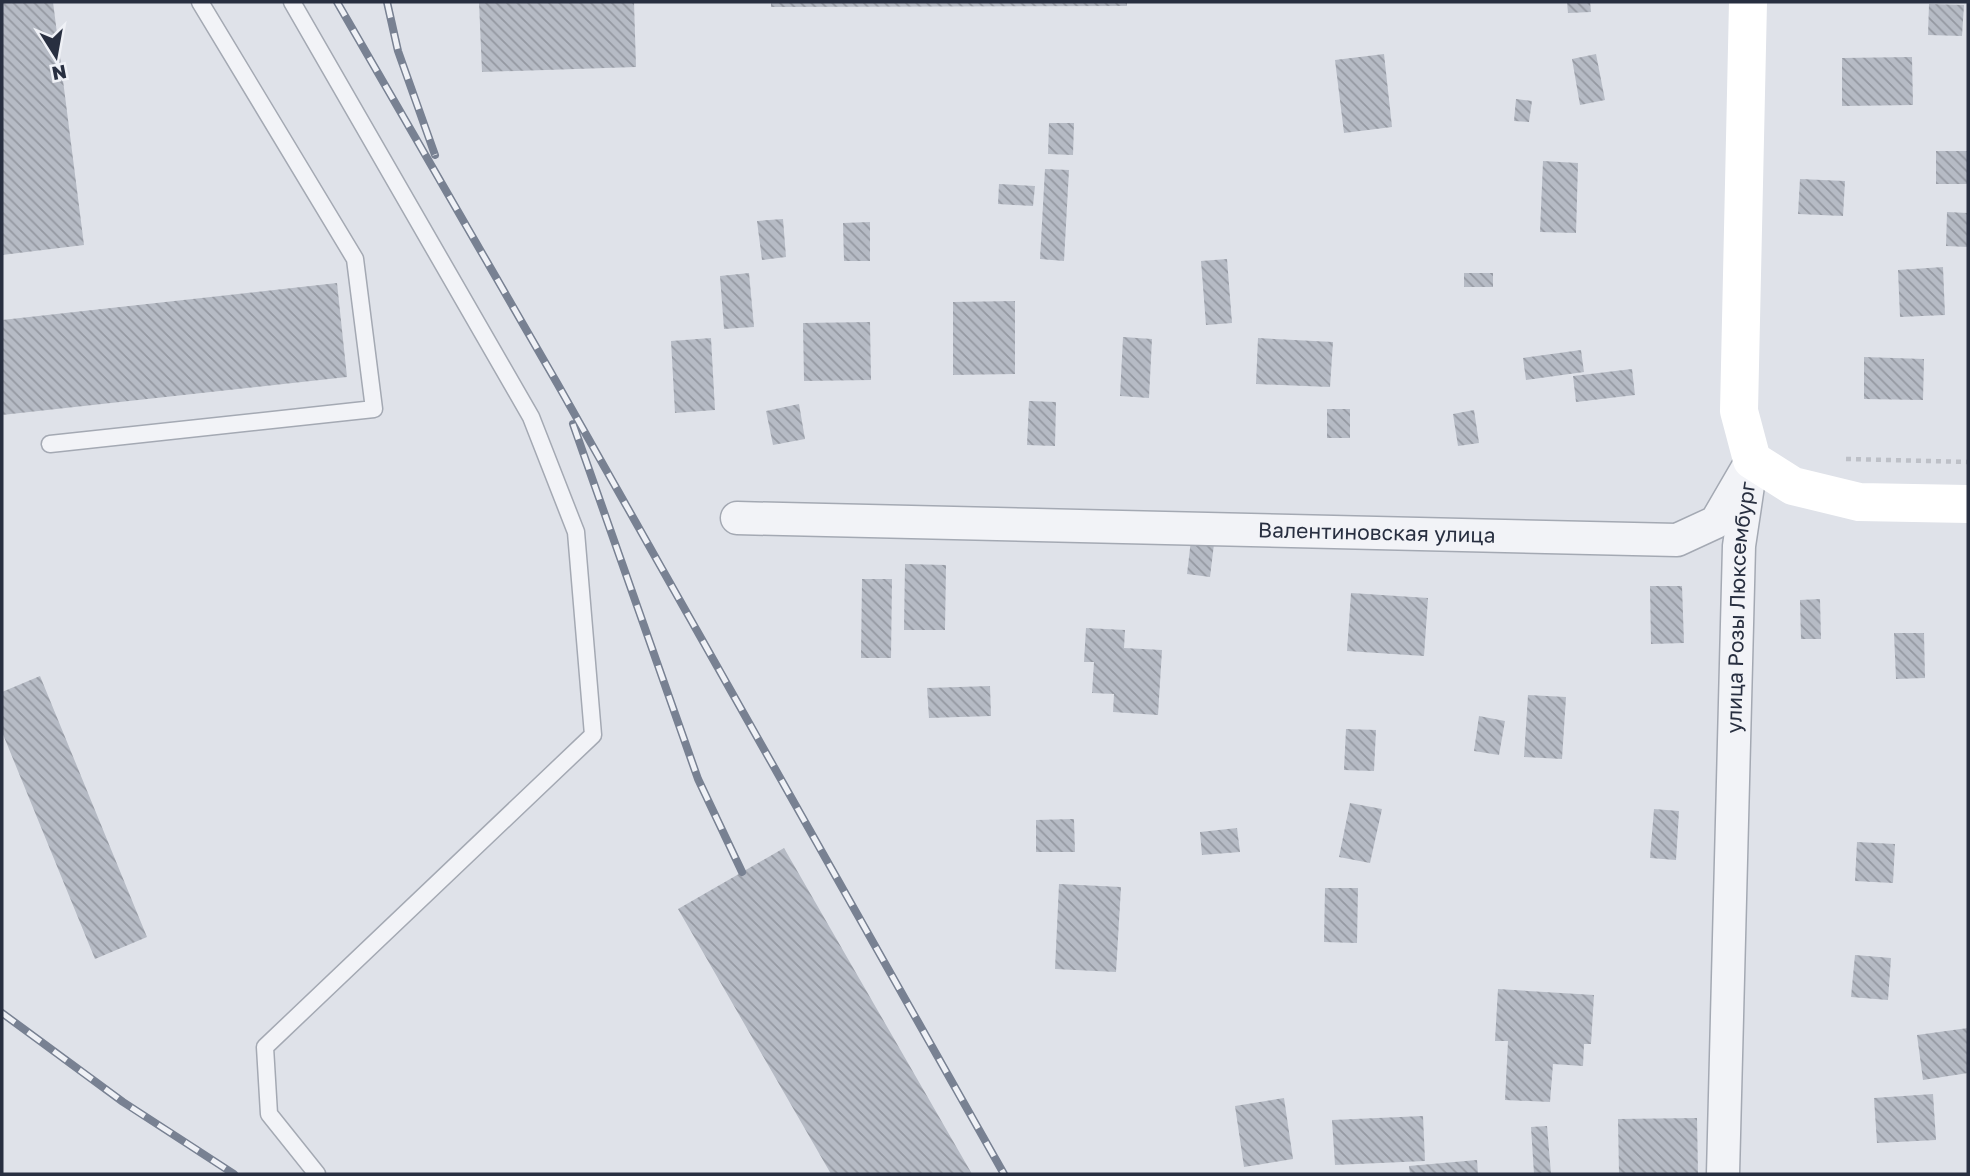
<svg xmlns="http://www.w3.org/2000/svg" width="1970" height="1176" font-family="'Golos Text',sans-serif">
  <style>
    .building { fill: url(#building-back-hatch) }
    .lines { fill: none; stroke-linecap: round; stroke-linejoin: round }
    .service-casing { stroke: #a4a9b3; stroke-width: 19 }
    .minor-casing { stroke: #a4a9b3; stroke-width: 35 }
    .path { stroke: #bdc0c7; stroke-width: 4.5; stroke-dasharray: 5 5; stroke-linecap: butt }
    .service { stroke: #f2f3f7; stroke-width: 16 }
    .minor { stroke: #f2f3f7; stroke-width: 32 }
    .secondary { stroke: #fff; stroke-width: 38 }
    .rail-casing { stroke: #788192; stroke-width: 8 }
    .rail { stroke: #eff1f6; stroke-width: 5; stroke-dasharray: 16; stroke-linecap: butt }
    .labels { text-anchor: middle; stroke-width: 6; stroke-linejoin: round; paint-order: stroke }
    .street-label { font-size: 21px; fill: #282f40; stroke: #eff1f6 }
  </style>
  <defs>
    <pattern id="building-back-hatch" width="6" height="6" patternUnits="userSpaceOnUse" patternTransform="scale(1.75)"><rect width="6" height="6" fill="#b6bbc5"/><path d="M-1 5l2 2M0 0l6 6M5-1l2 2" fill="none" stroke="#9498a1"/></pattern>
  </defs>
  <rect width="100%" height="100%" fill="#dfe2e9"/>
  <path class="building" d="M2 2H53L84 245 2 255Z
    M479 2H634L636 67 482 72Z
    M771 2H1127V6L771 7Z
    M1567 2H1590L1591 12 1568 13Z
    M1929 4 1964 5 1962 36 1928 35Z
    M1384 54 1392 127 1344 133 1335 60Z
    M1596 54 1605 100 1580 105 1572 59Z
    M1912 57 1913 105 1842 106V58Z
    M1516 99 1532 101 1529 122 1514 121Z
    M1049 123H1074L1073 155 1048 154Z
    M1936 151H1968V184H1936Z
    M1543 161 1578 163 1576 233 1540 232Z
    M1045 169 1069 170 1064 261 1040 259Z
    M1800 179 1845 181 1843 216 1798 214Z
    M999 184 1035 186 1033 206 998 204Z
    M1947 212 1968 213V247L1946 246Z
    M783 219 786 257 762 260 757 221Z
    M870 222V261H844L843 223Z
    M1227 259 1232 323 1206 325 1201 261Z
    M1943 267 1945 315 1900 317 1898 270Z
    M749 273 754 327 724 329 720 276Z
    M1464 273H1493V287H1464Z
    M337 283 347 377 2 415V320Z
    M1015 301V374L953 375V302Z
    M870 322 871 380 804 381 803 323Z
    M1123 337 1152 339 1149 398 1120 396Z
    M711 338 715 410 675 413 671 341Z
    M1258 338 1333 342 1330 387 1256 384Z
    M1581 350 1584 372 1526 380 1523 358Z
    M1864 357 1924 359 1923 400 1864 399Z
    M1632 369 1635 395 1576 402 1573 376Z
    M1029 401 1056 402 1055 446 1027 445Z
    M799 404 805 439 773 445 766 411Z
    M1327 409H1350V438H1327Z
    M1474 410 1479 443 1458 446 1453 414Z
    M1191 540 1214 544 1210 577 1187 574Z
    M905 564 946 565 945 630H904Z
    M862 579H892L891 658H861Z
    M1650 586H1682L1684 643 1651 644Z
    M1351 593 1428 598 1424 656 1347 651Z
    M1820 599 1821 639H1801L1800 600Z
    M1086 628 1125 630 1124 648 1162 650 1158 715 1113 712 1114 694 1092 693 1094 662H1084Z
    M1894 633H1924L1925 678 1896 679Z
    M40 676 147 937 95 959 2 732V692Z
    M990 686 991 716 929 718 927 688Z
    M1528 695 1566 697 1562 759 1524 757Z
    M1479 716 1505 721 1499 755 1474 751Z
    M1346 729 1376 730 1374 771 1344 770Z
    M1350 803 1382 809 1370 863 1339 857Z
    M1654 809 1679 811 1676 860 1650 858Z
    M1074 819 1075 852H1036V820Z
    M1237 828 1240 852 1202 855 1200 832Z
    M1857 842 1895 844 1893 883 1855 881Z
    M784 848 972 1174H831L678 909Z
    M1059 884 1121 887 1116 972 1055 969Z
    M1325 888H1358L1357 943 1324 942Z
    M1855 955 1891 958 1888 1000 1851 997Z
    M1498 989 1594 995 1591 1044H1584L1583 1066 1553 1064 1550 1102 1505 1100 1508 1041H1495Z
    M1968 1028V1073L1923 1080 1917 1035Z
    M1933 1094 1936 1140 1877 1143 1874 1098Z
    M1284 1098 1293 1159 1244 1167 1235 1106Z
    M1423 1116 1425 1161 1335 1165 1332 1120Z
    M1697 1118 1698 1174H1619L1618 1119Z
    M1547 1126 1551 1174H1534L1531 1127Z
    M1477 1160 1478 1174H1410L1409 1166Z"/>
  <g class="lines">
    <g class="service-casing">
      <path id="service" d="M292 2 531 417 576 532 593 735 265 1047 269 1114 317 1174
        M50 444 374 409 355 259 200 2"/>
    </g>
    <g class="minor-casing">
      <g id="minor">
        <path id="s1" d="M737 518 1677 540 1716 522 1752 460"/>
        <path id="s2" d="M1723 1174 1739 546 1749 479"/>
      </g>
    </g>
    <path class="path" d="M1846 459 1968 462"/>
    <use href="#service" class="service"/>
    <use href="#minor" class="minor"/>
    <path class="secondary" d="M1748 2 1739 411 1752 460 1793 486 1859 502 1968 504"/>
    <g class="rail-casing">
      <path id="rail" d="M337 2 557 383 1004 1174
        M387 2 398 51 435 155
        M573 424 698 779 742 872
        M2 1013 123 1102 234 1174"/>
    </g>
    <use href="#rail" class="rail"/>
  </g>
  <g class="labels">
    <g class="street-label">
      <text dy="7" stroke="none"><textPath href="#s1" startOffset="640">Валентиновская улица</textPath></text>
      <text dy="7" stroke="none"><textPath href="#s2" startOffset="567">улица Розы Люксембург</textPath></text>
    </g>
  </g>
  <rect width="1970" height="1176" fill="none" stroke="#282f40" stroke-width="7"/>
  <g transform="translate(56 56) rotate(169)" stroke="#eff1f6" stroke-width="5" paint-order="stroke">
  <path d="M0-5L12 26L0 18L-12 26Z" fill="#282f40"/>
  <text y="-10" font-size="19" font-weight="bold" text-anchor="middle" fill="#282f40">N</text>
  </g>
</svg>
